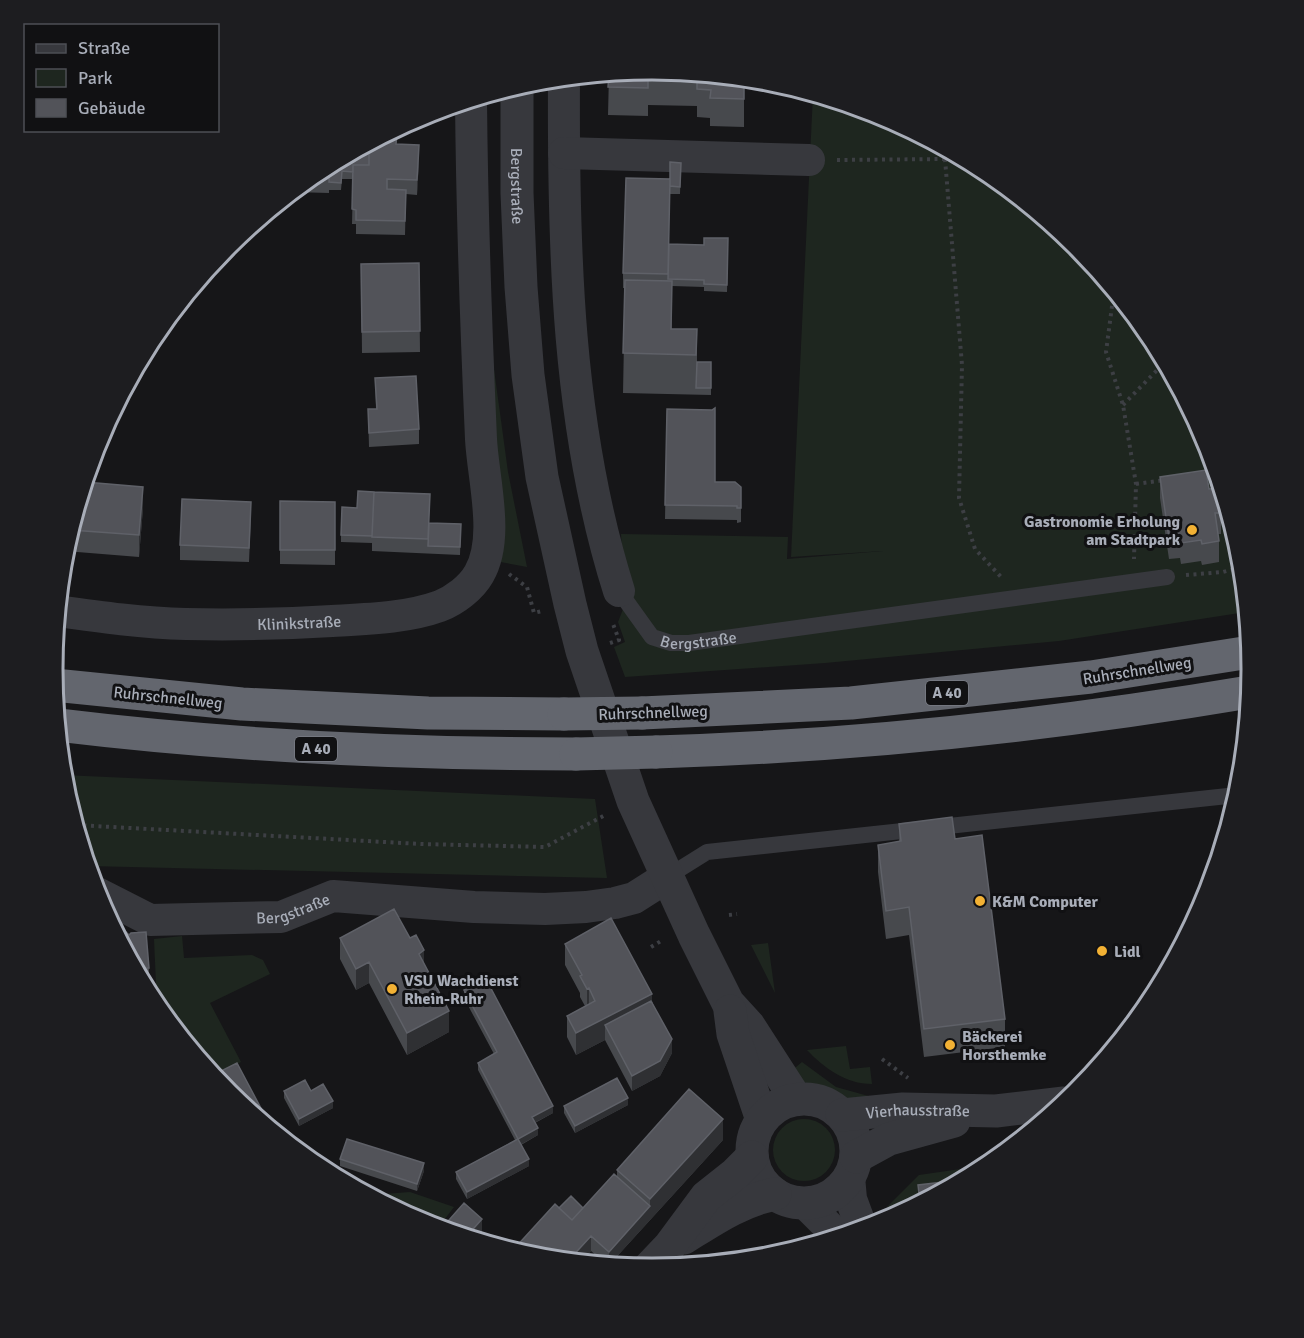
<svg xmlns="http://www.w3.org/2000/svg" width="1304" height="1338" font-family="Signika,sans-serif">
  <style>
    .green { fill: #1e261f }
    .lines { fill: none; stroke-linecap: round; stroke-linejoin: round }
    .path { stroke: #3d3f44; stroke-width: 4; stroke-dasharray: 3 4.5; stroke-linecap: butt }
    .service { stroke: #37383d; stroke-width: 16 }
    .minor { stroke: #37383d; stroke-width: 32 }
    .tertiary { stroke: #37383d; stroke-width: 33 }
    .motorway { stroke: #63666e; stroke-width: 33 }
    .motorway-bridge { stroke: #63666e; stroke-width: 33 }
    .wall { fill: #47494d }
    .shaded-wall { fill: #2f3033 }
    .building { fill: #525359; stroke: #5f6168; stroke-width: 1.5 }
    .poi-dot { fill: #f2b134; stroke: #111113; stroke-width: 2 }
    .labels { text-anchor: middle; stroke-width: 6; stroke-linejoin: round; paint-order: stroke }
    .shield { fill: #111113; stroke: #7b7e86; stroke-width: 1.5 }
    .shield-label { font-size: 15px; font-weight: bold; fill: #a8adb8 }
    .street-label { font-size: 16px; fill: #a8adb8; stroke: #111113 }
    .poi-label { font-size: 16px; font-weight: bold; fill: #a8adb8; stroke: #111113; text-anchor: start }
    .rim { fill: none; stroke: #a8adb8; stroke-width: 3 }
  </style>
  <rect width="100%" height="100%" fill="#161618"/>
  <path class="green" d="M813 94 882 115 985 171 1076 245 1151 336 1206 440 1240 552 1246 612 1059 641 825 663 625 677 614 647 625 642 618 622 625 604 621 534 788 537 787 559 883 551 791 557Z
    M491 347 508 472 527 567 495 561Z
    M63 775 595 799 607 878 88 866 64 786Z
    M182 936 184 958 252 955 263 960 270 974 210 1003 241 1062 214 1076 157 1007 154 939Z
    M768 943 775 993 751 945Z
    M846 1046 850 1069 870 1067 872 1084C846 1084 824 1068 807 1050Z
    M802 1062 836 1087 872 1097 850 1105C828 1093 810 1088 790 1072Z
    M773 1150a31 31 0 1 1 62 0a31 31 0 1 1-62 0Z
    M988 1165 985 1168 892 1217 887 1207 919 1175Z
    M410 1192 454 1207 438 1228 422 1223 370 1195Z"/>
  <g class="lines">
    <path class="path" d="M945 159 962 365 959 498 975 549 1003 579
      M837 160 945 159 958 156
      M1114 291 1106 352 1123 405 1136 484 1134 559
      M1123 405 1165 362
      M1202 474 1216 472
      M1136 484 1165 480
      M509 574 527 587 534 613 542 611
      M1186 575 1223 572 1241 567
      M610 643 619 640 613 624
      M76 825 421 844 545 847 607 814
      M729 915 737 914
      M651 947 661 941
      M882 1059 908 1078"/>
    <g class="service">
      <path id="s1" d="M619 591 652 637 671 643H689L1167 577"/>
      <path d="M667 877 707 852 1237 795"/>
    </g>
    <g class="minor">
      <path d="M564 78C563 249 567 427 619 591"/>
      <path d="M564 153 809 160"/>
      <path id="s2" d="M58 611C100 617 143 623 186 624 234 625 283 624 332 621 368 619 407 618 440 606 455 600 471 588 479 574 500 538 483 479 481 439 476 326 472 213 471 100"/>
      <path id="s3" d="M97 893 150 920 281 917 333 896 474 907 545 909 586 907 615 903 634 898 667 877"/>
      <path d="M849 1177 851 1199 862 1229"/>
      <path d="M805 1203 838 1236"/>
    </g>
    <g class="tertiary">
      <path id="s4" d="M517 86V193L521 287 528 375 542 477 570 604 582 651 633 801 694 935 728 1003 749 1026 796 1099"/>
      <path d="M730 1011 733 1034 762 1120"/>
      <circle cx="804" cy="1151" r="52"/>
      <path id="s5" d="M842 1115 903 1109 996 1111 1064 1103"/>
      <path d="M856 1157 889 1139 954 1121"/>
      <path d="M684 1238C713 1220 740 1201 775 1194"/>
      <path d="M649 1268 669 1247 706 1197 735 1174 752 1157"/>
    </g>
    <path class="motorway" d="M54 685 242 704 428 713 564 714
      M642 713 851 703 1091 677 1250 652
      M58 725C231 746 402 754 576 754
      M656 752C855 746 1053 725 1249 692"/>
    <path class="motorway-bridge" d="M564 714 642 713
      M576 754 656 752"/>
  </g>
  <path class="wall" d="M609 74 744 79V127L710 126V118L697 117V106L648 105V116L608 115Z
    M397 145 419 160 417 195 406 194 405 235 356 234V224H352L353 179H342L341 190H329V193L293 192 319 170Z
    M670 162 681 163 680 194H670Z
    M728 238 727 292 704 291V287L672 286V329H697V362H711V395L623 393 625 288H623V273L669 244 704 245Z
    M419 263 420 352 362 353 361 264Z
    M375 378 419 429V444L369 447 368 409H376Z
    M667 409 715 482 741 487V522L737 523V520L665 519Z
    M1160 477 1221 513V534H1218L1219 541V562L1202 565 1201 561 1181 564 1180 558 1169 559 1160 498Z
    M85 482 143 508 139 557 65 551Z
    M280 501 335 502V565L280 564Z
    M251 516 249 562 180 560V545Z
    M429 523 461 524 460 555 372 551V543L341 542V535Z
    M899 824 955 839 1005 1019V1047L924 1057 909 935 886 939 878 872V845L899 842Z
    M116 932 149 968V975L147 976 148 992Z
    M340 938 424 964 449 1032 407 1055 369 983 356 990 340 959Z
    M565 944 652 1001 672 1053 660 1076 632 1091 605 1040 576 1055 567 1037V1016L585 1006 580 997V993L565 965Z
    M464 990 553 1113 535 1123 538 1135 521 1145 529 1166 467 1199 456 1179V1172L515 1140 478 1070V1063L494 1054 464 998Z
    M217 1073 228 1093 217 1080Z
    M284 1091H311L333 1108 299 1126 284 1098Z
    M628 1105 575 1133 564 1113V1106Z
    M723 1140 610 1264H606L591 1251 581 1261 535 1257 514 1251V1249L559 1208H583L617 1177V1170Z
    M340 1159 424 1171 417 1191 340 1166Z"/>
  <path class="shaded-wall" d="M419 145V160L417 195V180Z
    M672 281V321L671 355V329Z
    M143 487V508L139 557V535Z
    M424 950V972L419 954Z
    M369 962V983L356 990V969Z
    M589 988V1010L587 1011V989Z
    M652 994V1015L605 1025V1040L576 1055V1033Z
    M449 1011V1032L407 1055V1033Z
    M672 1039V1053L660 1076 632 1091V1076Z
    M628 1098V1105L575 1133V1126Z
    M333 1101V1108L299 1126V1119Z
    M553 1106V1113L532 1124V1117Z
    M723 1119V1140L610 1264H609V1252L650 1206V1199Z
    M538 1128V1135L518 1146V1139Z
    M529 1159V1166L467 1199V1192Z
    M424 1163V1171L417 1191V1184Z
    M482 1219V1234L477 1239 467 1236Z
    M591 1236V1251L581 1261 569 1260Z"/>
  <path class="building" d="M652 70 744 79V99L710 98 711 90 697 89V79L648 77V88L608 87 609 74Z
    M390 132 397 133 396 144 419 145 417 180 387 179V189L406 190 405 221 356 220V210L352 209 353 165H369V144Z
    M369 144V165H353V172L342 171 341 183 329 182 330 165Z
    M670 162 681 163 680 187 670 186Z
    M330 165 329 179 310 178 319 170Z
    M626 178 670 179 668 274 623 273Z
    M704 238H728L727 285 704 284V280L668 279 669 244 704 245Z
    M419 263 420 331 362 332 361 264Z
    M625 280 672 281 671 329H697L696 355 623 353Z
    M697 362H711V388H696Z
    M416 376 419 429 369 433 368 409H377L375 378Z
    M715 408V482H735L741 487V508H737V506L665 505 667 409 712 410Z
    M1206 470 1209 489 1218 488 1221 513H1215L1219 541 1202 544 1201 540 1181 543 1180 537 1169 538 1160 477Z
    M85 482 143 487 139 535 71 530Z
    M358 491 374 492 372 536 341 535 342 507 357 508Z
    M374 492 430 494 428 539 372 537Z
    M182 499 251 502 249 548 180 545Z
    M280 501 335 502V550H280Z
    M429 523 461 524 460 547 428 546Z
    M952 817 955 839 982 835 1005 1019 924 1029 909 907 886 911 878 845 901 841 899 824Z
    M394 909 410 938 416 935 424 950 419 954 449 1011 407 1033 369 962 356 969 340 938Z
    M611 918 652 994 576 1033 567 1016 595 1001 589 988 587 989 580 976 582 975 565 944Z
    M125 931 129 935 131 933 146 932 149 968H147L148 986H145L116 932Z
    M486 979 553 1106 532 1117 538 1128 518 1139 529 1159 467 1192 456 1172 518 1139 478 1063 497 1052 464 990Z
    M651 1001 672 1039 660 1061 632 1076 605 1025Z
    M237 1063 272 1129 228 1093 217 1073Z
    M617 1078 628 1098 575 1126 564 1106Z
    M305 1080 311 1091 323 1084 333 1101 299 1119 284 1091Z
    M689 1089 723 1119 650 1199 617 1170Z
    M347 1139 424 1163 417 1184 340 1159Z
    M614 1174 650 1206 609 1252 591 1236 569 1260 535 1257 529 1255 519 1247 516 1251 514 1249 555 1204 572 1220Z
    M961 1180 920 1202 918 1185Z
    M571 1196 583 1208 572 1220 559 1208Z
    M464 1203 482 1219 467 1236 441 1229Z
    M519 1247 529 1255 515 1251Z"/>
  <g class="poi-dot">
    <circle cx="1192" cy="530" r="6"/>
    <circle cx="980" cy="901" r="6"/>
    <circle cx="1102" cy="951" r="6"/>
    <circle cx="392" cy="989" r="6"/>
    <circle cx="950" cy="1045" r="6"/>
  </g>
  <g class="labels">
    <g class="shield">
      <rect x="926" y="681" width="42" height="24" rx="4.5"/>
      <rect x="295" y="737" width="42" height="24" rx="4.5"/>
    </g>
    <g class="shield-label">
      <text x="947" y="698">A 40</text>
      <text x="316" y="754">A 40</text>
    </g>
    <g class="street-label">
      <text dy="6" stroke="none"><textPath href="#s4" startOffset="100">Bergstraße</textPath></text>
      <text dy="6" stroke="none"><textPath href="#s2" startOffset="242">Klinikstraße</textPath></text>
      <text dy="6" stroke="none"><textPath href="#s1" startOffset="104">Bergstraße</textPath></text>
      <text transform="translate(1137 670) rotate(-9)" y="6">Ruhrschnellweg</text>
      <text transform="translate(168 697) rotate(6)" y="6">Ruhrschnellweg</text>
      <text transform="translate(653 712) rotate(-2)" y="6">Ruhrschnellweg</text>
      <text dy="6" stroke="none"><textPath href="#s3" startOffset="204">Bergstraße</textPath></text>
      <text dy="6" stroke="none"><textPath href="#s5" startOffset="76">Vierhausstraße</textPath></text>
    </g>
    <g class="poi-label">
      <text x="1180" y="527" text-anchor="end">Gastronomie Erholung<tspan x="1180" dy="18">am Stadtpark</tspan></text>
      <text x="992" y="907">K&amp;M Computer</text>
      <text x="1114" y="957">Lidl</text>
      <text x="404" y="986">VSU Wachdienst<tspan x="404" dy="18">Rhein-Ruhr</tspan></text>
      <text x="962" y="1042">Bäckerei<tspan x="962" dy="18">Horsthemke</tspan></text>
    </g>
  </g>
  <path d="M0 0H1304V1338H0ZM63 669a589 589 0 1 1 1178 0a589 589 0 1 1-1178 0Z" fill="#1d1d20" fill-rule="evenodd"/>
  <path class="rim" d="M63 669a589 589 0 1 1 1178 0a589 589 0 1 1-1178 0Z"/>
  <rect x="24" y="24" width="195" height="108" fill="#111113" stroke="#4d4f55" stroke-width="1.5"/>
  <rect x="36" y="44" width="30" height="9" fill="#37383d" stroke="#4d4f55" stroke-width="1.5"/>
  <text x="78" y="54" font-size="18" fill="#a8adb8">Straße</text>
  <rect x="36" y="69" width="30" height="18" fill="#1e261f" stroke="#4d4f55" stroke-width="1.5"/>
  <text x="78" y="84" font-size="18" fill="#a8adb8">Park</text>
  <rect x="36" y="99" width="30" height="18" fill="#525359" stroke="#4d4f55" stroke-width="1.5"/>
  <text x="78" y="114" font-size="18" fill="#a8adb8">Gebäude</text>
</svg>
